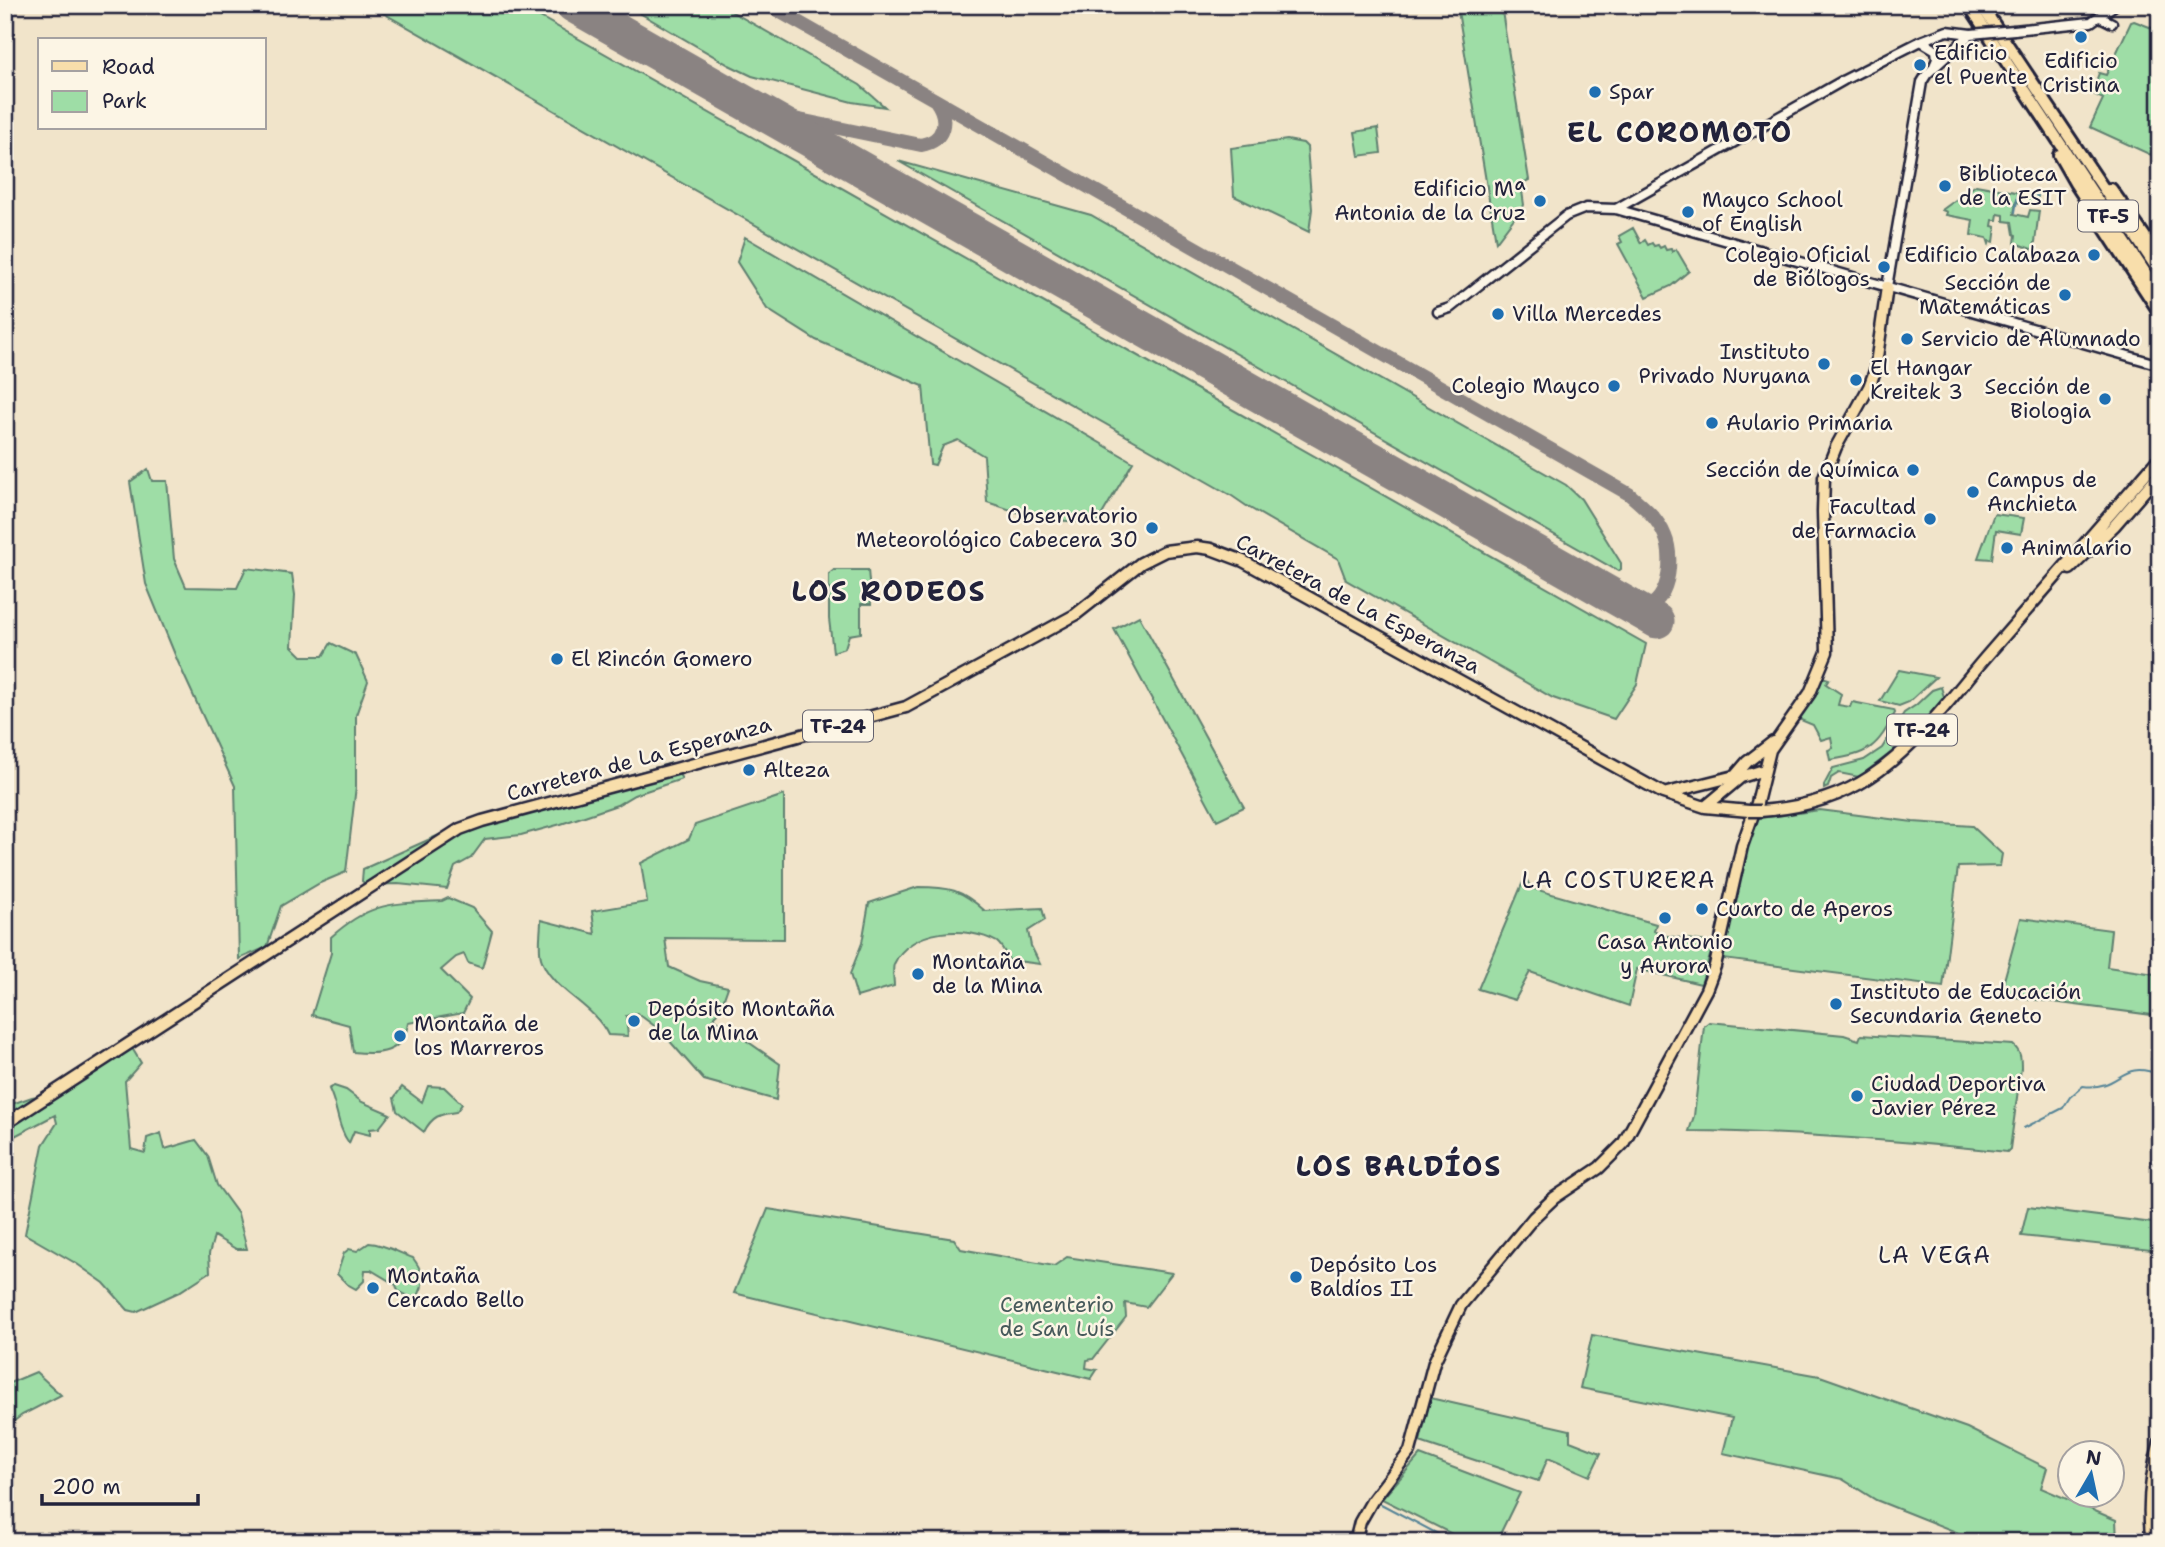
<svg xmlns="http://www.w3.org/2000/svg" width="2165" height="1547" font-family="'Shantell Sans',sans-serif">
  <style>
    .green { fill: #9edda6; stroke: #608070; stroke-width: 2 }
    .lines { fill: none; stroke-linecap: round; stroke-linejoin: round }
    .stream { stroke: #558497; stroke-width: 2 }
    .taxiway { stroke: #8a8382; stroke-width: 14 }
    .runway { stroke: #8a8382; stroke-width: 35 }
    .minor-casing { stroke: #22223b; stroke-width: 13 }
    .major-casing { stroke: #22223b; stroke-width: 15 }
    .highway-casing { stroke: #22223b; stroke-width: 16 }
    .minor { stroke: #fcf5e5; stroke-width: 8 }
    .major { stroke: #f8deab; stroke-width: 10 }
    .highway { stroke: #f8deab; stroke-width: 10 }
    .minor-bridge-casing { stroke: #22223b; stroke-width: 13; stroke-linecap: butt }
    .major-bridge-casing { stroke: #22223b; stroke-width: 15; stroke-linecap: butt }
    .minor-bridge { stroke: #fcf5e5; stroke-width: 8 }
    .major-bridge { stroke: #f8deab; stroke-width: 10 }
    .poi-dot { fill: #1f6fb2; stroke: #fcf5e5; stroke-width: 2.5 }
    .labels { text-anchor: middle; stroke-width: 5; stroke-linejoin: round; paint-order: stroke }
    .shield { fill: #fcf5e5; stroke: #63616e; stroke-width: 2 }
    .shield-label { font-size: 19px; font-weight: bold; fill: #22223b }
    .poi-label { font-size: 21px; fill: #22223b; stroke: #fcf5e5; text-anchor: start }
    .street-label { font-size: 21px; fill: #22223b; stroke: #fcf5e5 }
    .park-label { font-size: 21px; fill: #475a5b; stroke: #fcf5e5 }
    .neighbourhood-label { font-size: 23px; letter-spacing: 2px; fill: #22223b; stroke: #fcf5e5 }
    .district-label { font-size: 28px; font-weight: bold; letter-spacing: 2px; fill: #22223b; stroke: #fcf5e5 }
  </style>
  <rect width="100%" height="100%" fill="#f1e4ca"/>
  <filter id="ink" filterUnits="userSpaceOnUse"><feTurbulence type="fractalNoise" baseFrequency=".0143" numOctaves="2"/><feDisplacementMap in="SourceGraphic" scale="14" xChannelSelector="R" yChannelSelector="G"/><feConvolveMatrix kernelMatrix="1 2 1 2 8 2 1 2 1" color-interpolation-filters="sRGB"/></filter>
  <g filter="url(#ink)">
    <path class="green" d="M369 5H519L1646 644 1637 684 1614 719 1553 698 1346 580 1338 559 1248 507 1232 496Z
      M626 5H720L860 85 885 107 852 102 752 76 729 65Z
      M1457 5H1501L1529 180 1521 184 1524 205 1496 242Z
      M2134 21 2160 31V132L2151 155 2090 127 2103 99 2092 93 2099 73 2106 75 2131 22Z
      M1378 128 1381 153 1359 156 1355 132Z
      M1287 140 1303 143 1307 147 1312 209 1309 232 1234 196 1231 148Z
      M898 161 1091 215 1566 485 1581 499 1621 563V569L1618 571Z
      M1976 185 2038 196 2035 205 2016 202 2014 214 2028 217 2030 210 2039 211 2034 250 2015 243 2016 235 2014 234 2012 222 2004 221V215L1998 214 1997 220H1993L1992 226 1996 227 1994 242 1990 241 1989 244 1987 238 1971 235 1973 220 1946 215 1947 212 1942 210Z
      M1633 228 1641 243 1645 240 1648 245 1652 243 1654 246 1658 245 1660 248 1664 246 1666 250 1671 249 1672 252 1676 249 1689 271 1671 286 1647 297 1618 244 1622 242 1619 236Z
      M745 237 1133 462 1097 523 1038 519 987 502 984 456 958 440 943 446 935 465 930 464 923 386 816 340 767 309 737 262Z
      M148 469 152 481H167L174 559 186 587 237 588 246 568 292 574 295 595 292 646 302 656H323L331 643 356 655 368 681 356 715V786L346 872 320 883 281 906 267 947 239 959 235 786 178 662 146 584 130 482Z
      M1994 514 2024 518 2021 534 1996 530 1992 559 1978 558Z
      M834 570H868L871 604H861V633L849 635 845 648 833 652 829 619V574Z
      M1139 616 1244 807 1217 820 1114 629Z
      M1899 670 1936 677 1909 702 1899 706 1880 701Z
      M1822 677 1829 679 1826 684 1841 694 1838 705 1850 707 1852 702 1894 710 1895 713C1877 748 1869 754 1830 760L1828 750 1833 748 1831 737 1821 740 1813 725 1796 718Z
      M1941 687 1944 697 1909 739 1859 777 1839 773 1831 778 1828 787 1824 789V785L1833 768 1864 760 1882 748 1904 713 1916 705 1932 690Z
      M672 763 682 779 634 795 617 805 561 824 521 835 485 839 471 858 455 867 447 889 398 884 367 885 362 881 363 869 457 827 555 799 597 784Z
      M784 795V939L665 938 669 967 700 981 728 987 722 1004 714 1018 780 1064 776 1100 704 1080 660 1030 637 1013 626 1016 628 1036 608 1035C594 1004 550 990 541 958 538 947 541 931 541 920L595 934 592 911 647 902 641 863 689 839 695 825Z
      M1820 810 1913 822 1972 826 2002 854 2000 866 1958 867 1943 987 1723 959 1752 819Z
      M1525 877 1531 888 1656 924 1654 931 1661 935 1714 943 1701 984 1637 969 1629 1006 1530 972 1515 1000 1478 989Z
      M918 887C949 887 961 889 985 911L1042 908 1045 920 1028 931 1031 946 1040 964 1009 960C1006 954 1002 946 997 942 967 925 910 928 894 964 892 970 894 979 894 986L857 997 850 974 862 943 869 903Z
      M448 898 472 908 492 931 482 968 468 963 464 954 456 957 441 970 470 999 463 1013 408 1023C404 1054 378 1055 353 1052L349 1025 312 1015 331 953V937C371 901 392 904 442 901Z
      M2021 918 2111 930 2107 967 2155 974 2156 955H2160V1016L2000 995Z
      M1709 1022 1844 1035 1859 1040 1861 1035 2013 1045C2021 1052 2021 1058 2021 1068L2010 1149 2007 1152C1901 1141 1796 1132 1689 1131L1694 1116 1704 1026Z
      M132 1048 141 1063 125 1081 131 1149 145 1153 147 1138 161 1133 165 1149 196 1140 208 1156 217 1185 238 1214 247 1249H236L214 1236 209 1254 210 1272 179 1292 136 1312 128 1310 104 1283 77 1264 25 1234 43 1145 57 1123 55 1115 5 1141V1085L12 1104 32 1097 61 1092Z
      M334 1086 346 1090 362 1102 390 1114 379 1128 370 1129V1135L354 1131 349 1143C337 1127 338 1107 329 1089Z
      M428 1086 444 1087 462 1104 456 1112C440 1114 432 1116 424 1132L397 1111 394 1098 402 1087 422 1102Z
      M2028 1207 2160 1224V1251L2021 1236Z
      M768 1209 954 1239 961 1249 1054 1266 1067 1257 1172 1273 1146 1307 1125 1303 1126 1317 1093 1359 1087 1360 1086 1368 1097 1370 1091 1379 734 1293Z
      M369 1243C385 1244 399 1253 413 1258 422 1270 426 1281 419 1294L412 1298 398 1291 396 1285 371 1270H365L364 1281 356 1289 347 1284 337 1274 344 1253 349 1249 357 1251Z
      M1592 1335 1820 1376 1967 1428 2047 1468 2041 1488 2116 1520 2117 1541 2119 1542H1981L1876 1500 1842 1479 1723 1453 1732 1418 1580 1388Z
      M36 1372 61 1395 22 1415 5 1428V1385Z
      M1430 1398 1570 1430V1441L1601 1453 1590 1476 1548 1458 1538 1481 1420 1442Z
      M1420 1455 1520 1493 1501 1532 1489 1542H1468L1382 1499Z"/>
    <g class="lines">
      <path class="stream" d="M2015 212 2018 194 2038 196
        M2151 1059 2160 1063
        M2024 1128 2063 1108 2070 1097 2083 1086C2122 1091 2119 1058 2160 1075
        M1381 1504 1453 1542"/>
      <path class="taxiway" d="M768 5 1629 494C1643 506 1658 518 1665 536 1676 561 1667 622 1628 604
        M761 112 921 145C945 141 949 119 936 101"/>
      <path class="runway" d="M573 5 1657 621"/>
      <g class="minor-casing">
        <path id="minor" d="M2100 17 2112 23
          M2014 30 2091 22 2115 5
          M1921 41 1936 50 1937 59 1934 66
          M1616 209 1844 80 1921 41 1947 31 1971 34
          M1887 287 1922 82 1927 74 1971 34
          M1438 312 1450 308 1566 216 1586 208 1616 209 2160 365"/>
      </g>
      <g class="major-casing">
        <path id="major" d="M2070 569 2114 526 2160 473
          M1667 793 1735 776 1747 762 1773 742
          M1705 807 1741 777 1764 770
          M1760 811C1799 808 1837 799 1870 777 1916 747 1950 699 1985 658 2043 591 2101 524 2160 457
          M5 1124 460 829 482 821 906 707 1075 615 1141 563 1165 551 1197 547 1211 549 1243 561 1663 793 1705 807 1749 811
          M1355 1542 1360 1522 1372 1501 1410 1451 1434 1362 1461 1305 1534 1217 1554 1198 1599 1168 1623 1144 1706 990 1715 966 1742 846 1757 803 1770 750 1810 693 1827 652 1823 512 1824 477 1836 447 1869 387 1875 371 1887 287
          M2152 1542C2147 1509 2151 1473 2160 1441"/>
      </g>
      <g class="highway-casing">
        <path id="highway" d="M1969 5 2160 295
          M1981 5 2160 273
          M2059 155 2075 183 2160 313
          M2111 189 2160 258"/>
      </g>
      <use href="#minor" class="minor"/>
      <use href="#major" class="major"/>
      <use href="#highway" class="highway"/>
      <g class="minor-bridge-casing">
        <path id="minor-bridge" d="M1971 34 2014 30"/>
      </g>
      <g class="major-bridge-casing">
        <path id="major-bridge" d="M1749 811H1760"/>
      </g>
      <use href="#minor-bridge" class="minor-bridge"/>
      <use href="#major-bridge" class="major-bridge"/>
    </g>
  </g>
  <g class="poi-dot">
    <circle cx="2081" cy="37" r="7"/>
    <circle cx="1920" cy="65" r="7"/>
    <circle cx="1595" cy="92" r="7"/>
    <circle cx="1945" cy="186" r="7"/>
    <circle cx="1540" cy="201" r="7"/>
    <circle cx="1688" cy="212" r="7"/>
    <circle cx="2094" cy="255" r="7"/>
    <circle cx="1884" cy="267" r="7"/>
    <circle cx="2065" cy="295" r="7"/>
    <circle cx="1498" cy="314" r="7"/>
    <circle cx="1907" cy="339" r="7"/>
    <circle cx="1824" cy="364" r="7"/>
    <circle cx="1856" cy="380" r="7"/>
    <circle cx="1614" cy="386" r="7"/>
    <circle cx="2105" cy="399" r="7"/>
    <circle cx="1712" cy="423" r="7"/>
    <circle cx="1913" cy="470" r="7"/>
    <circle cx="1973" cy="492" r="7"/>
    <circle cx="1930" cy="519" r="7"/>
    <circle cx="1152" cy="528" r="7"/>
    <circle cx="2007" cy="548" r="7"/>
    <circle cx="557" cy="659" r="7"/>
    <circle cx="749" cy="770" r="7"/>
    <circle cx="1702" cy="909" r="7"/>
    <circle cx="1665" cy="918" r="7"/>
    <circle cx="918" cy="974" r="7"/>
    <circle cx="1836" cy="1004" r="7"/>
    <circle cx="634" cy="1021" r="7"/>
    <circle cx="400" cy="1036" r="7"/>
    <circle cx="1857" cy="1096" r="7"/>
    <circle cx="1296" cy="1277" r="7"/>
    <circle cx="373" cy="1288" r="7"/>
  </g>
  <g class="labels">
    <g class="shield">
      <rect x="2078" y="200.5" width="60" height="31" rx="5"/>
      <rect x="803" y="710.5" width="70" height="31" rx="5"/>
      <rect x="1887" y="714.5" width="70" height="31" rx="5"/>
    </g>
    <g class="shield-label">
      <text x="2108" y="223">TF-5</text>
      <text x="838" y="733">TF-24</text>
      <text x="1922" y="737">TF-24</text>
    </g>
    <g class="poi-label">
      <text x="1934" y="60">Edificio<tspan x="1934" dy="24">el Puente</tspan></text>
      <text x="2081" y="68" text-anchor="middle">Edificio<tspan x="2081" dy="24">Cristina</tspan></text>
      <text x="1609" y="99">Spar</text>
      <text x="1959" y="181">Biblioteca<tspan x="1959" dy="24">de la ESIT</tspan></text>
      <text x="1526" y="196" text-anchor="end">Edificio Mª<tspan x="1526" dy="24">Antonia de la Cruz</tspan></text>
      <text x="1702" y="207">Mayco School<tspan x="1702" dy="24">of English</tspan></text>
      <text x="1870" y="262" text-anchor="end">Colegio Oficial<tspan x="1870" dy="24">de Biólogos</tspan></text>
      <text x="2080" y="262" text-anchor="end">Edificio Calabaza</text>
      <text x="2051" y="290" text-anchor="end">Sección de<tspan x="2051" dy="24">Matemáticas</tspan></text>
      <text x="1512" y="321">Villa Mercedes</text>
      <text x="1921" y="346">Servicio de Alumnado</text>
      <text x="1810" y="359" text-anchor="end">Instituto<tspan x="1810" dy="24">Privado Nuryana</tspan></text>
      <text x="1870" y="375">El Hangar<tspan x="1870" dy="24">Kreitek 3</tspan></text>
      <text x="1600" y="393" text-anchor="end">Colegio Mayco</text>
      <text x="2091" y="394" text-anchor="end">Sección de<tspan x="2091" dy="24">Biologia</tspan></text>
      <text x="1726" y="430">Aulario Primaria</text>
      <text x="1899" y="477" text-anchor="end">Sección de Química</text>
      <text x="1987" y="487">Campus de<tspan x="1987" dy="24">Anchieta</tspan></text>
      <text x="1916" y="514" text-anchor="end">Facultad<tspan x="1916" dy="24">de Farmacia</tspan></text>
      <text x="1138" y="523" text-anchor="end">Observatorio<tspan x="1138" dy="24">Meteorológico Cabecera 30</tspan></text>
      <text x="2021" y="555">Animalario</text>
      <text x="571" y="666">El Rincón Gomero</text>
      <text x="763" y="777">Alteza</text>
      <text x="1716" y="916">Cuarto de Aperos</text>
      <text x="1665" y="949" text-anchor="middle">Casa Antonio<tspan x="1665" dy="24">y Aurora</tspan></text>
      <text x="932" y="969">Montaña<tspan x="932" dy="24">de la Mina</tspan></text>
      <text x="1850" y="999">Instituto de Educación<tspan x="1850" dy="24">Secundaria Geneto</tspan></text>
      <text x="648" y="1016">Depósito Montaña<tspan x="648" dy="24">de la Mina</tspan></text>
      <text x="414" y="1031">Montaña de<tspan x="414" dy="24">los Marreros</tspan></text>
      <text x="1871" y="1091">Ciudad Deportiva<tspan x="1871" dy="24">Javier Pérez</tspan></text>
      <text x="1310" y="1272">Depósito Los<tspan x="1310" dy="24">Baldíos II</tspan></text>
      <text x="387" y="1283">Montaña<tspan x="387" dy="24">Cercado Bello</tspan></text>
    </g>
    <g class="street-label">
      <text transform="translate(1358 604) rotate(28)" y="7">Carretera de La Esperanza</text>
      <text transform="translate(639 759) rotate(-15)" y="7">Carretera de La Esperanza</text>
    </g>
    <g class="park-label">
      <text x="1057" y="1312">Cementerio<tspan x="1057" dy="24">de San Luís</tspan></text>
    </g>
    <g class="neighbourhood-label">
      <text x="1619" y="888">LA COSTURERA</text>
      <text x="1935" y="1263">LA VEGA</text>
    </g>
    <g class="district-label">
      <text x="1680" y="142">EL COROMOTO</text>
      <text x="889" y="601">LOS RODEOS</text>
      <text x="1399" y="1176">LOS BALDÍOS</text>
    </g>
  </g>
  <rect width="2165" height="1547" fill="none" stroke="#fcf5e5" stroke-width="28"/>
  <rect x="14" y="14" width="2137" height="1519" fill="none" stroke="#22223b" stroke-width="2.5" filter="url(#ink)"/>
  <rect x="38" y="38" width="228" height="91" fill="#fcf5e5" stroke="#a5a1a1" stroke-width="2"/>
  <rect x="52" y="61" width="35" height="10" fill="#f8deab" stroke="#a5a1a1" stroke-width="2"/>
  <text x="102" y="74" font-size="21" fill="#22223b">Road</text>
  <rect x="52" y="91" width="35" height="21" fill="#9edda6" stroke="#a5a1a1" stroke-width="2"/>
  <text x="102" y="108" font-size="21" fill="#22223b">Park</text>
  <g transform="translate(2091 1474) rotate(9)"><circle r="33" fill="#fcf5e5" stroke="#a5a1a1" stroke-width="2"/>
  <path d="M0-5L12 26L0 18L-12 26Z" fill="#1f6fb2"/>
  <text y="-10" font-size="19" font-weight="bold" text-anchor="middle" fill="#22223b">N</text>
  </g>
  <path d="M42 1494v10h156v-10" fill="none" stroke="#22223b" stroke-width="3.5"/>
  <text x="52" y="1494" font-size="21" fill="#22223b" stroke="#fcf5e5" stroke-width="5" paint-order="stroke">200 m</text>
</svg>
